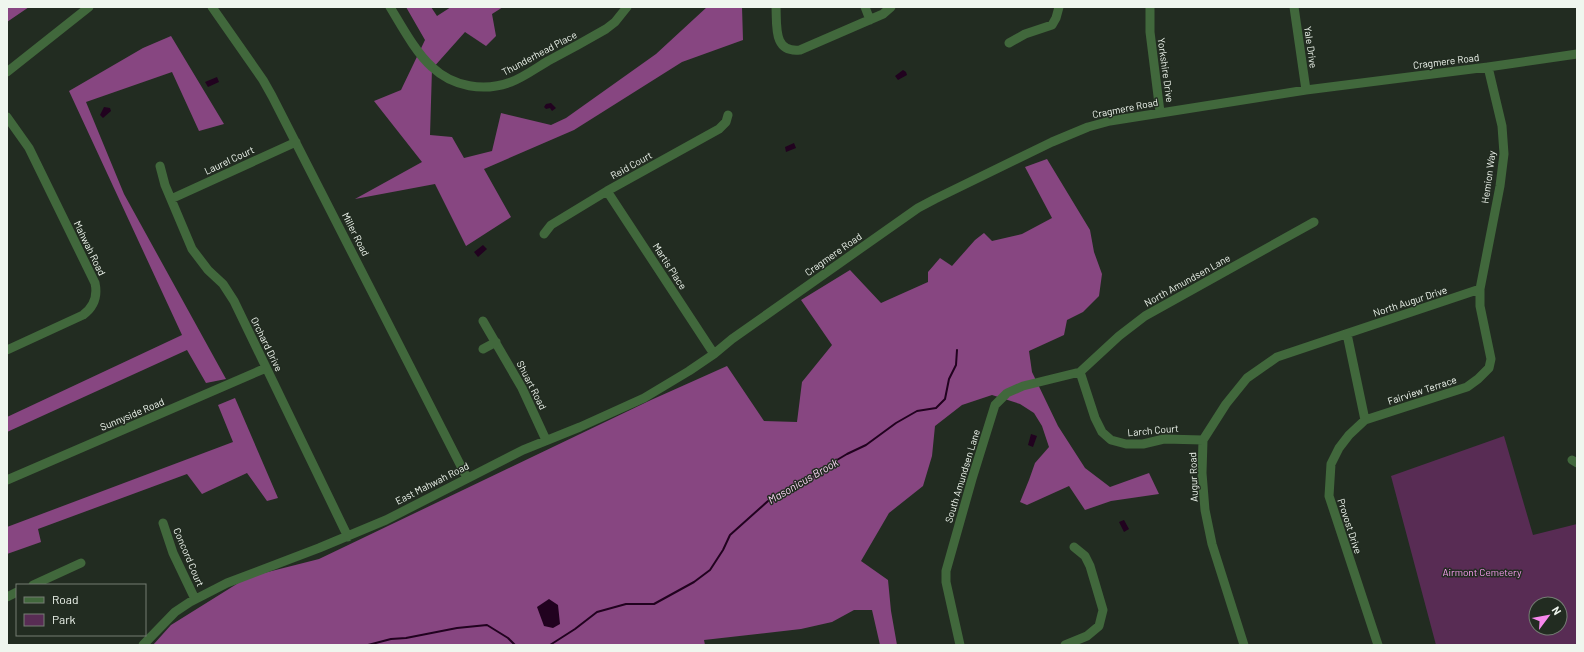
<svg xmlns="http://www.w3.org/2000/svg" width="1584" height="652" font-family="Barlow,sans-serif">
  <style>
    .green { fill: #582c54; fill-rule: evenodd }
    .forest { fill: #874681 }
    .water { fill: #21021f }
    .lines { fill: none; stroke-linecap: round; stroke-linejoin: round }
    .stream { stroke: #21021f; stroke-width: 2 }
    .minor { stroke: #41683c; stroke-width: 9 }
    .labels { text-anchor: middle; stroke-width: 3; stroke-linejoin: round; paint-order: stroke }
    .street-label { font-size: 10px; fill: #eff6ee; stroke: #222c21 }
    .park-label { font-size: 10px; fill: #f99df0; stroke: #222c21 }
    .water-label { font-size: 11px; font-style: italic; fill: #fbd5f6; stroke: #222c21 }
  </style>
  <rect width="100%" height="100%" fill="#222c21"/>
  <path class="green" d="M1504 436 1533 535 1577 524V645H1436L1391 476ZM1536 604H1560V628H1536Z"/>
  <path class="forest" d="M7 7H29L7 22Z
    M406 7H431L437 16 451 7H503L492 14 496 36 486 46 465 32 432 69 430 135 452 137 464 158 492 151 501 113 551 125 566 118 656 54 707 7H742L743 40 682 62 574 130 484 169 511 217 466 246 435 184 355 199 422 162 374 101 401 90 425 40Z
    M171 36 224 124 199 131 172 72 86 102 124 194 226 379 206 383 187 350 7 432V417L182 335 69 91 143 48Z
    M1047 159 1090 230 1094 252 1102 274 1099 296 1083 312 1067 320 1064 335 1029 351 1032 372 1058 426 1085 468 1110 487 1149 473 1159 494 1111 501 1085 510 1069 486 1027 505 1020 502 1029 480 1035 463 1049 447 1042 426 1034 413 1020 404 992 395 962 405 935 426 932 456 923 486 889 513 861 561 888 580 891 611 897 645H880L872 610H854L832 622 801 629 704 640 705 645H153L171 625 248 577 319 559 651 400 727 366 764 421 797 422 802 382 832 345 801 300 850 270 881 303 928 282V272L940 258 952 266 975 240 984 233 992 241 1022 234 1052 218 1025 167Z
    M235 398 278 498 267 501 247 473 202 494 187 474 38 529 41 542 7 554V527L233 442 218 405Z"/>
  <path class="water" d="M903 70 906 72 907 75 898 80 895 76Z
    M217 77 219 82 208 87 205 82Z
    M551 103 556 108 552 111 550 108 546 109 544 107 546 104Z
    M104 107 110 108 111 111 103 118 100 115Z
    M794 143 796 148 786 152 785 147Z
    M483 245 487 249 478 257 474 252Z
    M1031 434 1037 436 1033 447 1028 445Z
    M1124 520 1129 529 1124 532 1119 522Z
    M549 599 558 605 560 624 553 628 544 626 537 607Z"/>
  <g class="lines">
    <path class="stream" d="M368 645 391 639 406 638 457 628 487 625 508 638 515 645
      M550 645 575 629 597 612 626 604H654L694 582 710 570 723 550 730 535 768 501 847 454 866 445 896 423 917 411 936 408 945 399 949 379 956 365 957 350"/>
    <path class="minor" d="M212 7 263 80 272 96 467 478
      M390 7C401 25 416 53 432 67 453 87 484 92 511 82 524 77 536 68 548 61 567 51 587 40 606 29L615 22 627 7
      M776 7C777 26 773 53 800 50L883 14 891 7
      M865 7 870 20
      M1150 7V32L1160 112
      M1294 7 1306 90
      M1009 43 1025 34 1052 25 1056 18 1059 7
      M7 72 89 7
      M7 117 29 148 95 283C98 297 94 307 83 315L7 350
      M160 166 165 185 192 249 208 270 223 284 234 301 348 537
      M607 191 714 354
      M171 199 296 142
      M544 234 551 225 607 191 719 129 726 122 728 115
      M483 321 522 388 546 440
      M1347 334 1365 420
      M483 349 496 342
      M1080 372 1095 418 1102 432 1111 440 1126 444H1143L1164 439 1203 440
      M1572 460 1577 463
      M7 480 266 368
      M163 523 173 553 195 599
      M33 585 81 563
      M7 597 17 592
      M143 645 175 612 190 602 227 583 319 548 386 520 523 450 580 427 644 398 689 371 714 354 732 339 918 208 935 199 1052 142 1088 127 1110 121 1306 90 1488 67 1577 54
      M960 645 946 582V571L972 479 995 405 1007 393 1023 386 1080 372 1119 336 1145 316 1314 222
      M1065 645 1087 636 1099 626 1103 610 1090 566 1085 556 1074 547
      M1244 645 1212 544 1205 510 1202 473 1203 440 1226 404 1247 378 1277 357 1480 289
      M1378 645 1329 496 1331 464 1339 448 1349 435 1365 420 1467 387 1478 379 1489 368 1491 359 1480 306V289L1500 186 1504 154 1502 126 1488 67"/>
  </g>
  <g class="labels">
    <g class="street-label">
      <text transform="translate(1311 47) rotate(82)" y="4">Yale Drive</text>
      <text transform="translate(539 53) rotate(-28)" y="4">Thunderhead Place</text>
      <text transform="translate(1446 61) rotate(-7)" y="4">Cragmere Road</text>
      <text transform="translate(1166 70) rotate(82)" y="4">Yorkshire Drive</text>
      <text transform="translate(1125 108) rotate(-11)" y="4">Cragmere Road</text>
      <text transform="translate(229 160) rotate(-25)" y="4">Laurel Court</text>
      <text transform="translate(631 165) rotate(-29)" y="4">Reid Court</text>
      <text transform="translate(1488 177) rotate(-82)" y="4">Hemion Way</text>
      <text transform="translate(356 234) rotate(63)" y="4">Miller Road</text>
      <text transform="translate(90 248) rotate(64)" y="4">Mahwah Road</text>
      <text transform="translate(833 254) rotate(-35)" y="4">Cragmere Road</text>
      <text transform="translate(670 266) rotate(57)" y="4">Martis Place</text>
      <text transform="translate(1187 280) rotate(-29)" y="4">North Amundsen Lane</text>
      <text transform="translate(1410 301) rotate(-18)" y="4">North Augur Drive</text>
      <text transform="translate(267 344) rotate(64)" y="4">Orchard Drive</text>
      <text transform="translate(532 385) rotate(63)" y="4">Shuart Road</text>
      <text transform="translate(1422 390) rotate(-18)" y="4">Fairview Terrace</text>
      <text transform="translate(132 414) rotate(-23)" y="4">Sunnyside Road</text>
      <text transform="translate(1153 430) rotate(-5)" y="4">Larch Court</text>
      <text transform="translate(962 476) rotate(-73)" y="4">South Amundsen Lane</text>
      <text transform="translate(1193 477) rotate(-92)" y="4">Augur Road</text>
      <text transform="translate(432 483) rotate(-27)" y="4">East Mahwah Road</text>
      <text transform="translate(1350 526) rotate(72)" y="4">Provost Drive</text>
      <text transform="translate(189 557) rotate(67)" y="4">Concord Court</text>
    </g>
    <g class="park-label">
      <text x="1482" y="576">Airmont Cemetery</text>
    </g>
    <g class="water-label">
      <text transform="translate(803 481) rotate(-30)" y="4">Masonicus Brook</text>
    </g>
  </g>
  <rect width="1584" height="652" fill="none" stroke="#eff6ee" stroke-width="16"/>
  <rect x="16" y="584" width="130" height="52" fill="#222c21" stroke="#747d73"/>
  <rect x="24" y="597" width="20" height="6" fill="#41683c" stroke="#747d73"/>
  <text x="52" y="604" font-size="12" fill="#eff6ee">Road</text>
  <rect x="24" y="614" width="20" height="12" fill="#582c54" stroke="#747d73"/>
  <text x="52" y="624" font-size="12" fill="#eff6ee">Park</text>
  <g transform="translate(1548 616) rotate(58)"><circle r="19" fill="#222c21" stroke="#747d73"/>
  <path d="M0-3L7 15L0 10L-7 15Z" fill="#f788ec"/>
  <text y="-6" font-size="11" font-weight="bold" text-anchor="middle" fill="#eff6ee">N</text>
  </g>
</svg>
